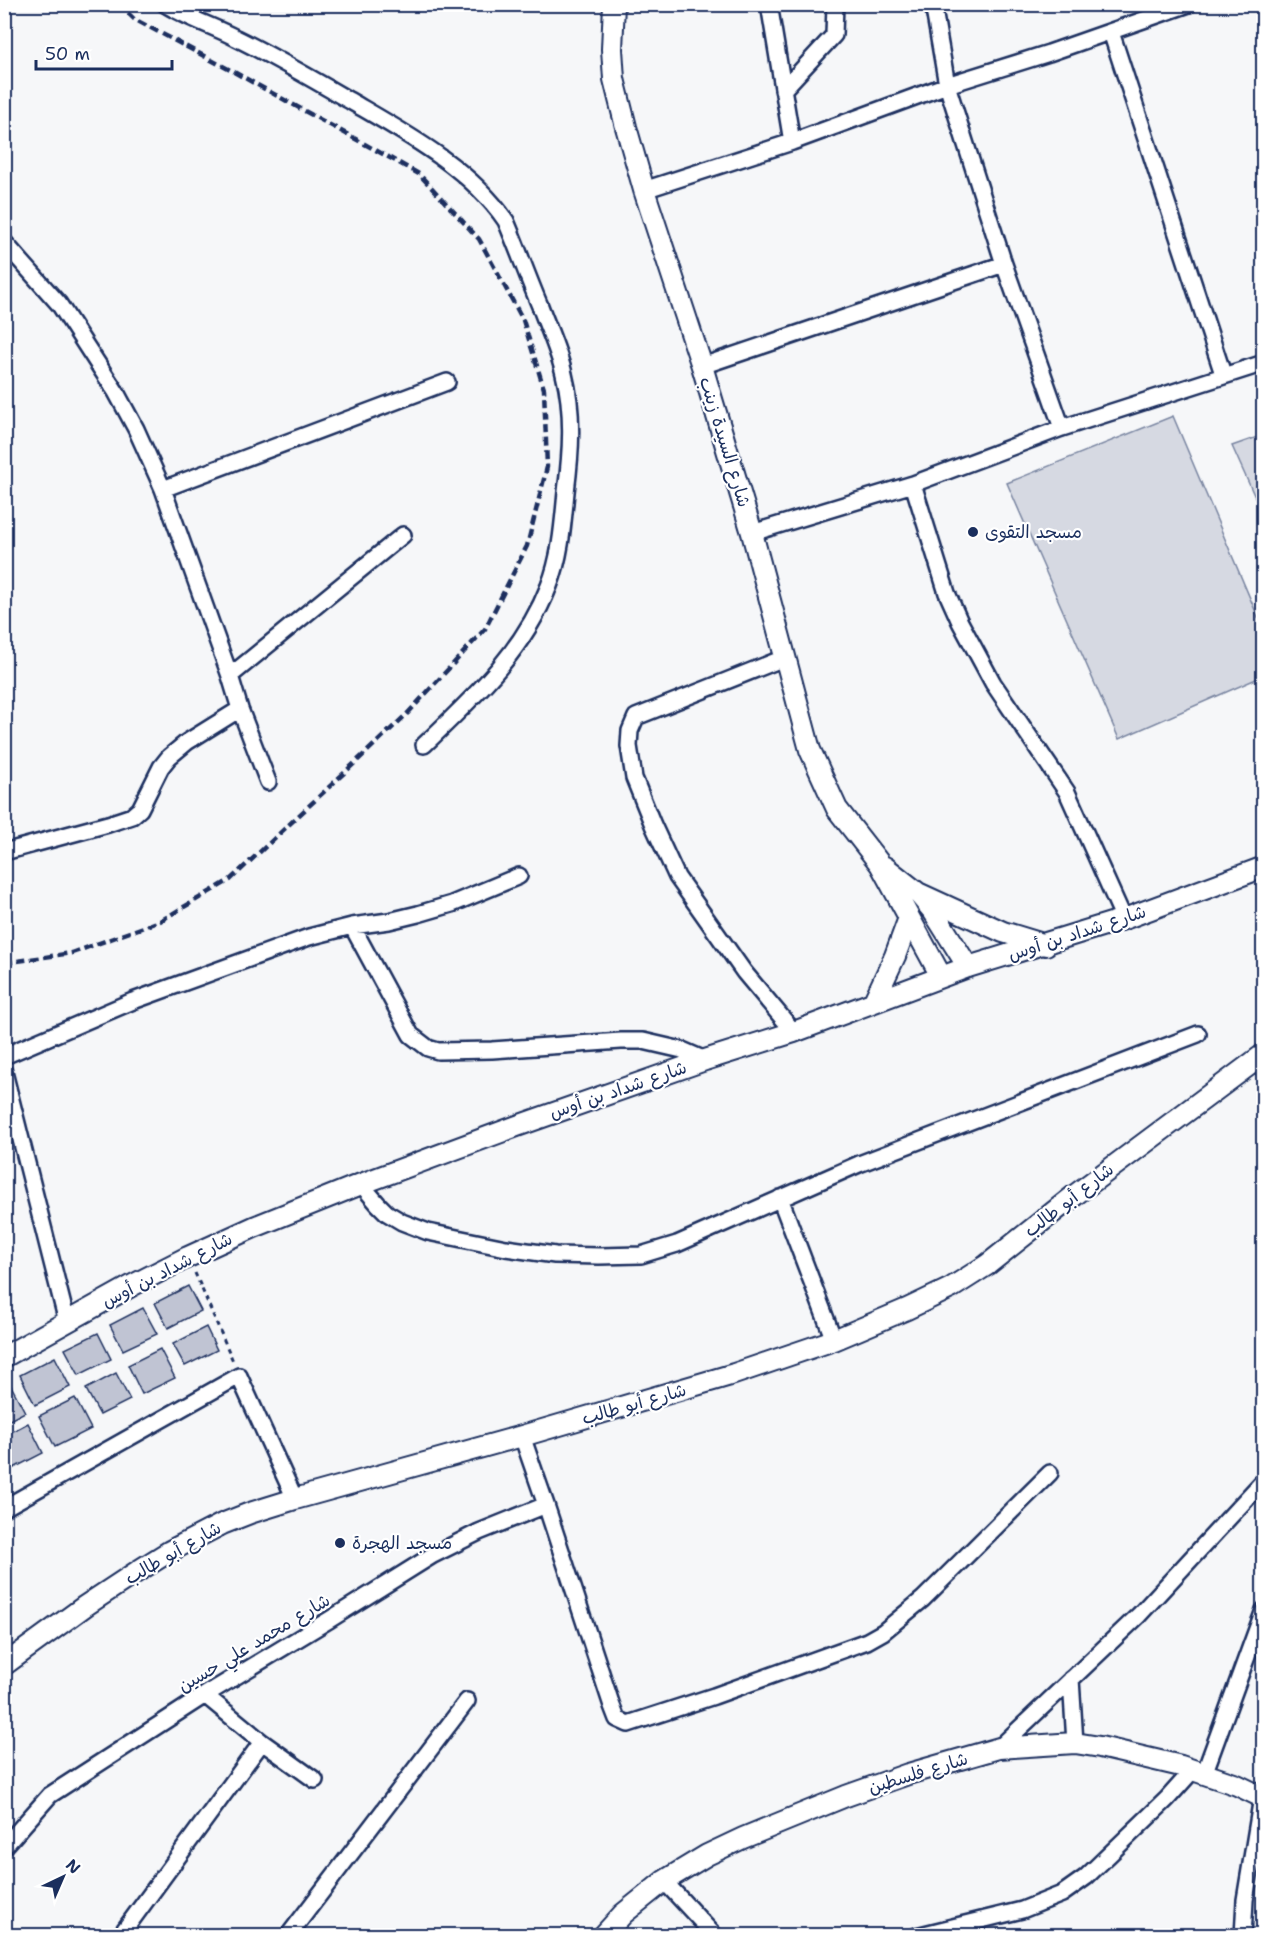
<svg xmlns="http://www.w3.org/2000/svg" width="1268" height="1940" font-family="'Shantell Sans','Playpen Sans Arabic',sans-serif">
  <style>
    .green { fill: #d6d9e2; stroke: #7884a0; stroke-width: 1.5 }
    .building { fill: #c0c4d3; stroke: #1b2f5e; stroke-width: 1.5 }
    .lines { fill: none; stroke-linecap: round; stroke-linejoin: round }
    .minor-casing { stroke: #1b2f5e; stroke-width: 20 }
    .tertiary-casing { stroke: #1b2f5e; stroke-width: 24 }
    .path { stroke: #1b2f5e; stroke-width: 3; stroke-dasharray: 4.5 4.5; stroke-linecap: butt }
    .minor { stroke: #fff; stroke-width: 15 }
    .tertiary { stroke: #fff; stroke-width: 20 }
    .rail { stroke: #1b2f5e; stroke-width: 4.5; stroke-dasharray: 9 4.5; stroke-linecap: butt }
    .poi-dot { fill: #1b2f5e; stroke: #fff; stroke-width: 2 }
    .labels { text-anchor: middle; stroke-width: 4.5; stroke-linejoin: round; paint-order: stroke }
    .street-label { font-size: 18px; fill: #1b2f5e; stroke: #fff }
    .poi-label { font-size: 18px; fill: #1b2f5e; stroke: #fff; text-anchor: start }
  </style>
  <rect width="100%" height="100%" fill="#f6f7f9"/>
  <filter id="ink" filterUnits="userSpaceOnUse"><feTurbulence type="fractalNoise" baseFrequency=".0167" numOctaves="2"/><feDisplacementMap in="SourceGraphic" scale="12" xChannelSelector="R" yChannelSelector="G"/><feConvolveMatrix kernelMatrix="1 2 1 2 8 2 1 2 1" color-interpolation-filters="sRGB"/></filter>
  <g filter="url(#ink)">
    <path class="green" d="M1173 416 1263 629V676L1119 739 1007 483Z
      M1263 435H1264L1263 515 1232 446Z"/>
    <path class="building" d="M188 1286 201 1311 168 1328 155 1303Z
      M143 1308 157 1334 123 1350 110 1325Z
      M206 1327 217 1350 185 1366 173 1344Z
      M98 1333 111 1359 79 1375 65 1349Z
      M160 1349 175 1378 142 1394 128 1365Z
      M55 1357 70 1387 35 1405 20 1375Z
      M116 1373 130 1400 100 1415 86 1389Z
      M9 1382 25 1412 4 1423V1384Z
      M75 1398 91 1429 55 1447 39 1416Z
      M28 1423 43 1453 10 1470 4 1459V1436Z"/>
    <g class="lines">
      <g class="minor-casing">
        <path id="minor" d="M165 4C187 18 213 26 236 38 275 57 314 80 352 102 407 134 470 168 506 221 518 249 528 278 540 306 548 328 559 351 564 374 574 413 571 453 566 492 563 523 561 556 549 586 524 651 473 698 424 745
          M769 4 792 142
          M933 4 947 85 1004 264 1062 428
          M1111 32 1223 374
          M783 90 834 35 835 4
          M644 190 792 142 947 85 1049 53 1189 4
          M4 242 59 304 116 392 136 429 163 489 230 676 240 709 268 782
          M702 366 1004 264
          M913 484 947 593 960 622 993 683 1067 792 1124 919
          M163 489 447 382
          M752 533 913 484 1062 428 1264 363
          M784 658 636 717 630 731 629 746 634 778 653 825 677 877 744 972 794 1032
          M230 676 403 535
          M4 852 108 824 132 816 140 809 161 767 169 757 187 742 240 709
          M352 926 411 1035 428 1048 438 1051 492 1050 621 1041H643L682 1050 705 1060
          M4 1056 133 1001 309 937 352 926 389 921 418 914 452 904 519 876
          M4 1072 67 1322
          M361 1184 378 1204 387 1213 402 1222 428 1232 506 1248 555 1255 599 1256 641 1255 677 1244 859 1164 1198 1034
          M780 1198 834 1340
          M522 1436 546 1505 612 1706 617 1719 628 1724 714 1696 867 1641 883 1632 923 1599 1050 1473
          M4 1508 239 1376 295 1499
          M1071 1679 1075 1743
          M262 1742 315 1780
          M999 1748 1139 1615 1264 1480
          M1204 1774 1264 1610
          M4 1847 50 1795 205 1695 329 1620 433 1555 479 1532 546 1505
          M664 1881 715 1936
          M120 1936 262 1742 205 1695
          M288 1936 467 1701
          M916 1936 1022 1910 1062 1894 1086 1877 1167 1799 1193 1770
          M1243 1936 1245 1900 1262 1797"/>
      </g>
      <g class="tertiary-casing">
        <path id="tertiary" d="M614 4 612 49 614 79 626 127 644 190 702 366 752 533 810 750 837 809 880 864 941 976
          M885 867 918 893 933 911 968 967
          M918 893 1003 932 1046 945
          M874 1001 895 956 909 918
          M4 1357 133 1285 188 1257 254 1227 361 1184 517 1126 705 1060 794 1032 968 967 1124 919 1264 867
          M4 1665 85 1606 138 1571 170 1551 222 1524 250 1513 295 1499 522 1436 734 1374 834 1340 907 1309 951 1288 987 1265 1075 1195 1264 1054
          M603 1936 623 1914 664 1881 707 1855 743 1838 846 1796 908 1774 999 1748 1075 1743 1100 1747 1181 1766 1237 1785 1264 1798"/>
      </g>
      <path class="path" d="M195 1273 233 1361"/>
      <use href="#minor" class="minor"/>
      <use href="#tertiary" class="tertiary"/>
      <path class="rail" d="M4 963 72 953 160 921 230 880 408 713 485 629 527 546 547 467 544 389 523 320 479 239 419 174 234 72 134 19 119 4"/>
    </g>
  </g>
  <g class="poi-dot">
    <circle cx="973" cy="532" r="6"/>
    <circle cx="340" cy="1543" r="6"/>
  </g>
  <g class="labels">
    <g class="street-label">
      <text transform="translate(725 442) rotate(73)" y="6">شارع السيدة زينب</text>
      <text transform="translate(1077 933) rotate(-18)" y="6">شارع شداد بن أوس</text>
      <text transform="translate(618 1090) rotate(-19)" y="6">شارع شداد بن أوس</text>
      <text transform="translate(1069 1200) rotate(-38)" y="6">شارع أبو طالب</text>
      <text transform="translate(167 1270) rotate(-27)" y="6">شارع شداد بن أوس</text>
      <text transform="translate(634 1404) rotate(-16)" y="6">شارع أبو طالب</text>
      <text transform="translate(173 1553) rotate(-30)" y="6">شارع أبو طالب</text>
      <text transform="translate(254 1643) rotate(-31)" y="6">شارع محمد علي حسين</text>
      <text transform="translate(918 1773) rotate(-17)" y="6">شارع فلسطين</text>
    </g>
    <g class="poi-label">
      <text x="985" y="538">مسجد التقوى</text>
      <text x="352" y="1549">مسجد الهجرة</text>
    </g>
  </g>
  <rect width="1268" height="1940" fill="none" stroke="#fff" stroke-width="24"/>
  <rect x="12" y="12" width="1244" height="1916" fill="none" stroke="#1b2f5e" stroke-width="2" filter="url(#ink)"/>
  <g transform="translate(63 1877) rotate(44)" stroke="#ffffff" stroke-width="4.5" paint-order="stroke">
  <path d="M0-4.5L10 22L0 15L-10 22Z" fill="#1b2f5e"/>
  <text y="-9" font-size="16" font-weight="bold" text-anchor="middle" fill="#1b2f5e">N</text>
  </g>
  <path d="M36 60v9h136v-9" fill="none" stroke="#1b2f5e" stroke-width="3"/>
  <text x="45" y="60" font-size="18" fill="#1b2f5e" stroke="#ffffff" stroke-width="4.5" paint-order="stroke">50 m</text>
</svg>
